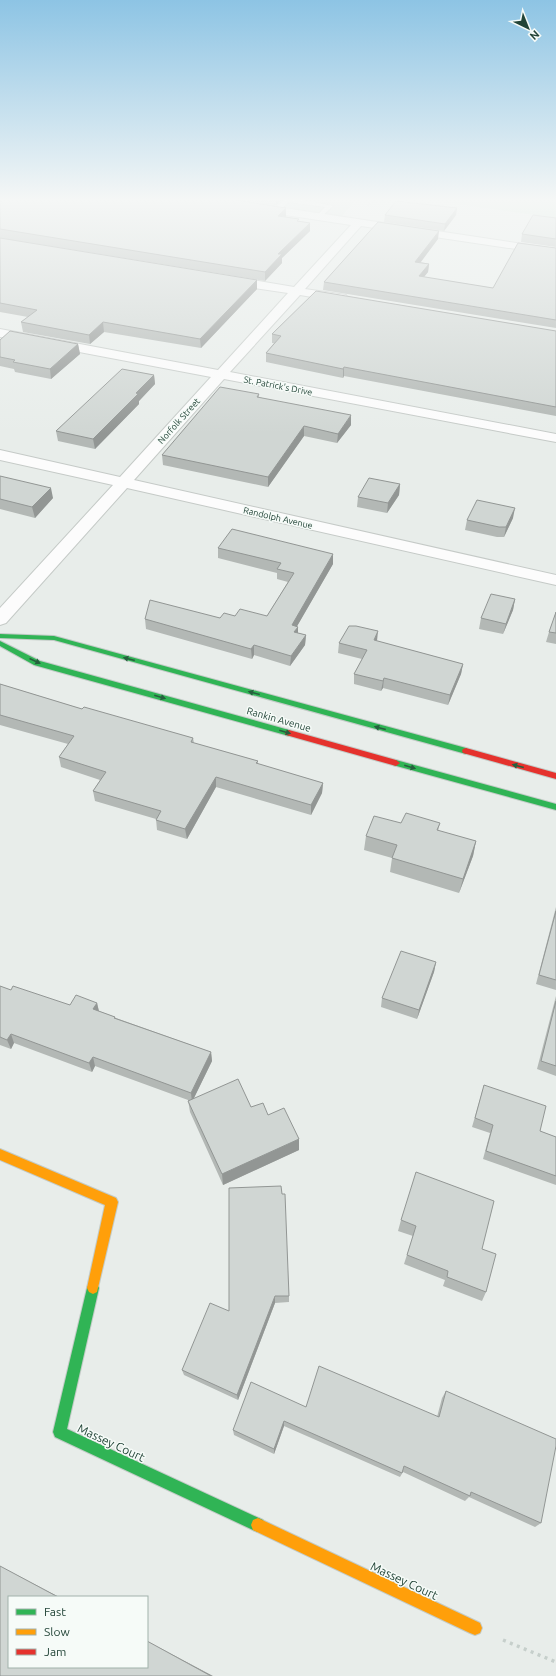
<svg xmlns="http://www.w3.org/2000/svg" width="556" height="1676" font-family="Ubuntu,sans-serif">
  <style>
    .built { fill: #d5e0da }
    .green { fill: #d0e7d5 }
    .lines { fill: none; stroke-linecap: round; stroke-linejoin: round }
    .lane-casing { stroke: #c5cac7; stroke-width: 2 }
    .street-casing { stroke: #c5cac7; stroke-width: 2 }
    .fast-casing { stroke: #c3cbc7; stroke-width: 2 }
    .slow-casing { stroke: #c3cbc7; stroke-width: 2 }
    .jam-casing { stroke: #c3cbc7; stroke-width: 2 }
    .path-far1 { stroke: #c6cfcb; stroke-width: 1.5; stroke-dasharray: 1 1.5; stroke-linecap: butt }
    .path { stroke: #c6cfcb; stroke-width: 3.5; stroke-dasharray: 3 4.5; stroke-linecap: butt }
    .lane { fill: #fcfcfc; fill-rule: evenodd }
    .street { fill: #fcfcfc; fill-rule: evenodd }
    .fast { fill: #30b455; fill-rule: evenodd }
    .slow { fill: #ff9f0a; fill-rule: evenodd }
    .jam { fill: #e5322d; fill-rule: evenodd }
    .wall { fill: #b3b8b5 }
    .shaded-wall { fill: #929694 }
    .building { fill: #d0d6d3; stroke: #929694 }
    .oneway { fill: #26603e }
    .labels { text-anchor: middle; stroke-width: 3; stroke-linejoin: round; paint-order: stroke }
    .far-street-label { font-size: 9px; fill: #224437; stroke: #f6fbf8 }
    .street-label { font-size: 10px; fill: #224437; stroke: #f6fbf8 }
    .near-street-label { font-size: 12px; fill: #224437; stroke: #f6fbf8 }
  </style>
  <rect width="100%" height="100%" fill="#e8edea"/>
  <path class="built" d="M231 199H356L342 216Z"/>
  <path class="green" d="M423 199H556V218Z"/>
  <g class="lines">
    <g class="lane-casing">
      <path id="lane" d="M285 199H298L333 206 319 219 316 217 325 207 289 202 277 212H273V210Z"/>
    </g>
    <g class="street-casing">
      <path id="street" d="M196 199H225L556 249V255L361 226 305 289 346 295 348 298 346 301 342 302 300 295 230 372 556 434V442L224 379 134 480 556 575V585L127 488 6 623 0 625V608L113 485 0 460V450L120 477 211 377 0 337V329L218 370 288 293 228 284 222 280 224 277 228 276 294 287 351 225 201 202Z"/>
    </g>
    <g class="fast-casing">
      <path id="fast" d="M0 634 54 636 466 748 470 751 466 754 54 640 0 638Z
        M0 641 40 661 289 730 293 733 289 736 34 665 0 646Z
        M396 760 556 804V810L393 765 392 763Z
        M93 1282 97 1284 99 1288 67 1429 263 1520 265 1525 263 1530 258 1532 253 1530 55 1437 53 1432 87 1288 89 1284Z"/>
    </g>
    <g class="slow-casing">
      <path id="slow" d="M0 1149 116 1198 118 1202 97 1292 93 1294 89 1292 87 1288 105 1205 0 1160Z
        M258 1518 480 1623 482 1628 480 1633 475 1635 470 1633 253 1530 251 1525 253 1520Z"/>
    </g>
    <g class="jam-casing">
      <path id="jam" d="M289 730 396 760 400 763 396 766 286 735 285 733 286 731Z
        M466 748 556 773V779L463 753 462 751 463 749Z"/>
    </g>
    <path class="path-far1" d="M368 206 374 199"/>
    <path class="path" d="M503 1640 556 1662"/>
    <use href="#lane" class="lane"/>
    <use href="#street" class="street"/>
    <use href="#fast" class="fast"/>
    <use href="#slow" class="slow"/>
    <use href="#jam" class="jam"/>
  </g>
  <path class="wall" d="M0 199 286 217 299 221 310 223V231L282 258V263L265 281 25 242 257 289 201 348 104 332 90 344 23 332 21 322 28 317 0 312Z
    M238 199H283L276 205Z
    M457 208 456 215 444 231 384 222 385 215Z
    M556 218V247L521 242 522 234Z
    M438 239 420 262 429 264 428 272 424 277 493 288 556 248V328L323 290 324 282Z
    M556 331V416L344 376 343 378 266 362V353L274 343H272V334Z
    M0 340 78 344 80 354 51 379 15 372 14 369 0 366Z
    M154 375 155 384 139 401V404L95 449 58 441 56 431Z
    M259 394V397L351 425 337 443 304 436 268 487 163 465 162 455Z
    M0 476 53 498 35 518 0 509Z
    M400 484 399 495 387 513 357 507 358 497Z
    M513 518 504 537H497L465 530 467 520Z
    M218 548 333 554V564L297 626 298 633 306 635 305 645 290 666 254 655 252 659 146 629 145 619 220 618 235 616H267L288 582 277 579V573L218 558Z
    M515 599 513 610 503 634 479 629 481 618Z
    M556 612V644L546 642 549 632Z
    M377 641 463 664 461 674 448 705 383 688 381 691 354 684V674L362 659 338 653 339 643Z
    M0 684 82 709 193 738 194 743 258 761V764L323 783 322 793 311 815 216 787 187 839 157 830 156 819 95 801 93 791 100 780 61 767 59 757 68 744 0 725Z
    M401 823H440L438 831 476 841 473 856 459 893 390 872 392 858 364 850 366 836Z
    M556 907V990L536 984Z
    M436 962 434 972 417 1019 381 1007 382 998Z
    M0 986 11 990 70 1005 97 1003 99 1011 115 1017 116 1018 211 1052 212 1061 194 1098 251 1107 268 1115 299 1139V1150L223 1185 190 1112 188 1100 95 1066 92 1072 14 1043 11 1049 0 1045Z
    M556 996V1076L537 1069Z
    M484 1085 540 1131 556 1137V1185L483 1159 490 1133 472 1127Z
    M282 1194 289 1296V1302L275 1303 238 1400 184 1375 182 1370 229 1311Z
    M401 1220 482 1249 486 1292 482 1301 443 1286 445 1280 404 1264 413 1236 398 1231Z
    M446 1391 541 1523 535 1527 469 1497 465 1501 403 1472 400 1477 284 1426 274 1454 234 1435 233 1430 306 1407 437 1417 442 1398Z"/>
  <path class="shaded-wall" d="M276 199H283L276 205Z
    M286 208V217L278 216Z
    M457 208 456 215 444 231 445 224Z
    M310 223V231L282 258V263L265 281V272L278 254Z
    M439 231 438 239 415 270V262Z
    M429 264 428 272 418 284 419 276Z
    M257 280V289L201 348 200 339Z
    M103 322 104 332 90 344 89 335Z
    M78 344 80 354 51 379 50 369Z
    M344 367V376L343 378V369Z
    M154 375 155 384 139 401V404L95 449 93 439 136 393Z
    M351 415V425L337 443 338 434Z
    M304 426V436L268 487V477Z
    M400 484 399 495 387 513 388 503Z
    M51 488 53 498 35 518 32 507Z
    M515 508 513 518 504 537 506 527Z
    M333 554V564L292 635V625Z
    M515 599 513 610 503 634 506 624Z
    M298 627V637L294 632Z
    M378 631 377 641 374 640Z
    M306 635 305 645 290 666 291 656Z
    M254 645V655L252 659 251 649Z
    M463 664 461 674 448 705 450 695Z
    M384 678 383 688 381 691 383 681Z
    M216 777V787L187 839 185 829Z
    M323 783 322 793 311 815V805Z
    M476 841 473 856 459 893 463 879Z
    M436 962 434 972 417 1019 419 1010Z
    M97 1003 99 1012 93 1009Z
    M11 1034 14 1043 11 1049 7 1040Z
    M211 1052 212 1061 192 1102 191 1093Z
    M93 1057 95 1066 92 1072 89 1063Z
    M299 1139V1150L223 1185 222 1174Z
    M275 1296V1303L238 1400 237 1395Z
    M284 1421V1426L274 1454V1449Z
    M0 1566 59 1597H58Z
    M147 1641 213 1676H211Z"/>
  <path class="building" d="M0 199H230L286 208 278 216 299 219 297 221 310 223 278 254H282L265 272 0 229Z
    M396 201 457 208 445 224 385 215Z
    M533 215 556 218V239L522 234Z
    M378 222 439 231 415 262 429 264 419 276 493 288 518 243 556 248V320L324 282Z
    M0 238 257 280 200 339 103 322 89 335 21 322 37 310 0 303Z
    M316 291 556 331V407L344 367 343 369 266 353 281 336 272 334Z
    M10 331 78 344 50 369 13 362 15 360 0 357V340Z
    M122 369 154 375 136 393 138 394 93 439 56 431Z
    M220 387 259 394 257 397 351 415 338 434 304 426 268 477 162 455Z
    M0 476 51 488 32 507 0 499Z
    M369 478 400 484 388 503 358 497Z
    M477 500 515 508 506 527H499L467 520Z
    M232 529 333 554 292 625 298 627 294 632 306 635 291 656 254 645 251 649 145 619 150 600 220 618 224 613 235 616 240 609 267 616 294 573 277 569 281 563 218 548Z
    M491 594 515 599 506 624 481 618Z
    M556 612V633L549 632Z
    M349 626H356L378 631 374 640 463 664 450 695 384 678 383 681 354 674 367 650 339 643Z
    M0 684 82 709 84 707 193 738 191 742 258 761 256 763 323 783 311 805 216 777 185 829 156 820 161 811 93 791 106 772 59 757 74 736 0 715Z
    M406 813 440 823 437 830 476 841 463 879 392 858 397 845 366 836 374 816 401 823Z
    M556 911V980L539 975Z
    M401 951 436 962 419 1010 382 998Z
    M0 986 11 990 13 986 70 1005 76 995 97 1003 93 1009 115 1017 114 1018 211 1052 191 1093 93 1057 89 1063 11 1034 7 1040 0 1037Z
    M556 1001V1066L541 1061Z
    M238 1079 251 1107 263 1103 268 1115 284 1108 299 1139 222 1174 188 1101Z
    M484 1085 546 1106 540 1131 556 1137V1176L486 1151 493 1125 475 1118Z
    M416 1172 494 1201 482 1249 496 1254 486 1292 447 1277 448 1271 407 1255 416 1226 401 1220Z
    M281 1186 282 1194H285L289 1296H275L237 1395 182 1370 210 1303 229 1311V1188Z
    M319 1366 439 1417 446 1391 556 1439V1446L541 1523 471 1492 470 1496 404 1466 402 1473 284 1421 274 1449 233 1430 251 1382 306 1407Z
    M0 1566 58 1597H9V1667H147V1641L211 1676H0Z"/>
  <defs><path id="oneway-solid" d="M-6-.8H1V-3.2L6.5 0L1 3.2V.8H-6Z"/></defs>
  <g class="oneway">
    <use href="#oneway-solid" transform="translate(129 659) rotate(-165)"/>
    <use href="#oneway-solid" transform="translate(35 661) rotate(24)"/>
    <use href="#oneway-solid" transform="translate(254 693) rotate(-165)"/>
    <use href="#oneway-solid" transform="translate(160 697) rotate(16)"/>
    <use href="#oneway-solid" transform="translate(380 728) rotate(-165)"/>
    <use href="#oneway-solid" transform="translate(285 732) rotate(16)"/>
    <use href="#oneway-solid" transform="translate(518 766) rotate(-165)"/>
    <use href="#oneway-solid" transform="translate(410 767) rotate(16)"/>
  </g>
  <linearGradient id="sky" x2="0" y2="1"><stop stop-color="#8dc4e4"/><stop offset="0.46" stop-color="#f5f7f6"/><stop offset="1" stop-color="#f5f7f6" stop-opacity="0"/></linearGradient>
  <rect width="556" height="434" fill="url(#sky)"/>
  <g class="labels">
    <g class="far-street-label">
      <text transform="translate(278 386) rotate(11)" y="3">St. Patrick's Drive</text>
      <text transform="translate(179 421) rotate(-48)" y="3">Norfolk Street</text>
      <text transform="translate(278 518) rotate(13)" y="3">Randolph Avenue</text>
    </g>
    <g class="street-label">
      <text transform="translate(279 719) rotate(16)" y="4">Rankin Avenue</text>
    </g>
    <g class="near-street-label">
      <text transform="translate(111 1443) rotate(25)" y="4">Massey Court</text>
      <text transform="translate(404 1581) rotate(25)" y="4">Massey Court</text>
    </g>
  </g>
  <rect x="8" y="1596" width="140" height="72" fill="#f6fbf8" stroke="#a1b2ab"/>
  <rect x="16" y="1609" width="20" height="6" fill="#30b455" stroke="#a1b2ab"/>
  <text x="44" y="1616" font-size="12" fill="#224437">Fast</text>
  <rect x="16" y="1629" width="20" height="6" fill="#ff9f0a" stroke="#a1b2ab"/>
  <text x="44" y="1636" font-size="12" fill="#224437">Slow</text>
  <rect x="16" y="1649" width="20" height="6" fill="#e5322d" stroke="#a1b2ab"/>
  <text x="44" y="1656" font-size="12" fill="#224437">Jam</text>
  <g transform="translate(528 28) rotate(137)" stroke="#f6fbf8" stroke-width="3" paint-order="stroke">
  <path d="M0-3L7 15L0 10L-7 15Z" fill="#224437"/>
  <text y="-6" font-size="11" font-weight="bold" text-anchor="middle" fill="#224437">N</text>
  </g>
</svg>
